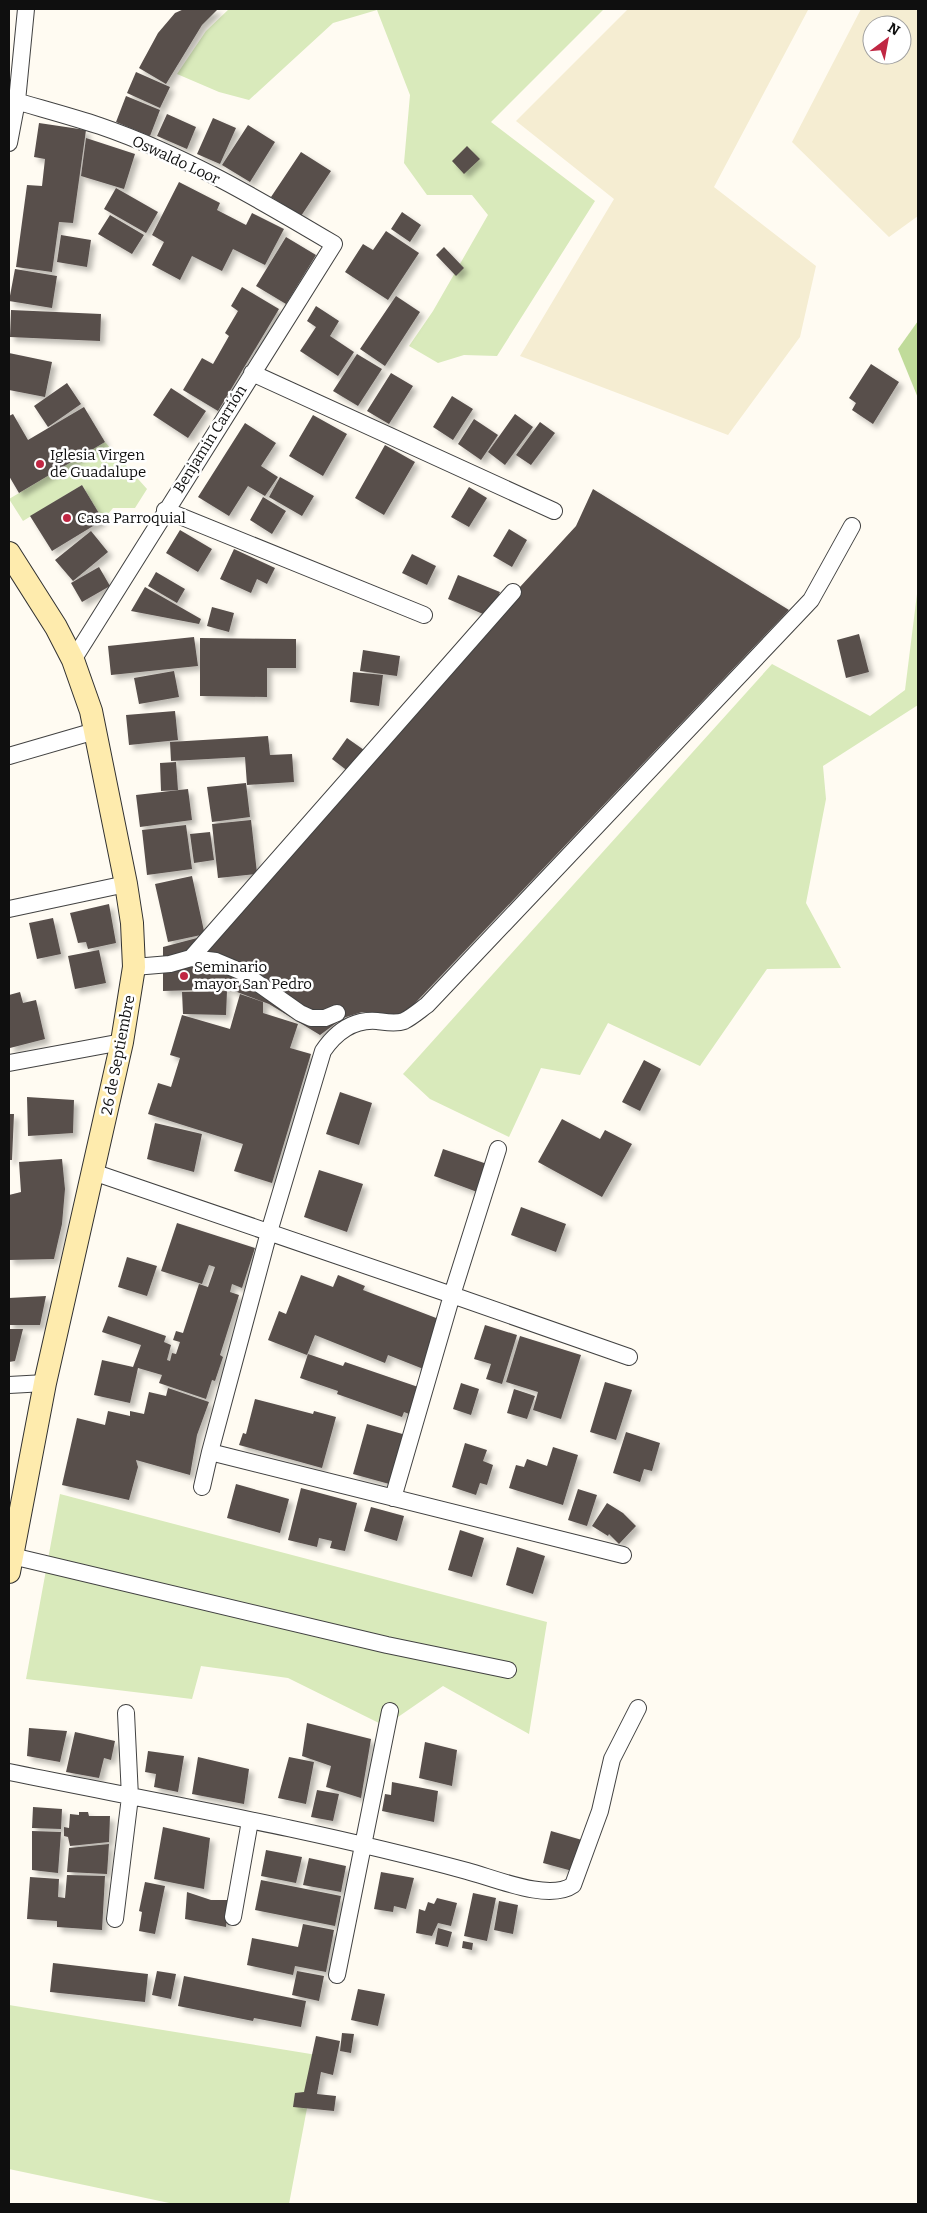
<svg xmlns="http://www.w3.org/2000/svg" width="927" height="2213" font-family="Bitter,serif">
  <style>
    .farmland { fill: #f5edd2; fill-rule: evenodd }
    .green { fill: #d9eabb }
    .forest { fill: #c0db9a }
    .building { fill: #584f4c; filter: url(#shadow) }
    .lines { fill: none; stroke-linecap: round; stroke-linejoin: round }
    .street-casing { stroke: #424242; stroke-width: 18 }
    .secondary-casing { stroke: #313131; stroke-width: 24 }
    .street { stroke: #fff; stroke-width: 16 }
    .secondary { stroke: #feebad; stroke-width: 22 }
    .poi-dot { fill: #c02743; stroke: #fff; stroke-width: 2 }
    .labels { text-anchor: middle; stroke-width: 5; stroke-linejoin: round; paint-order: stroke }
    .street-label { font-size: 15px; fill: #0f0f0f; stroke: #fff }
    .poi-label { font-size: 15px; fill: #0f0f0f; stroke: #fff; text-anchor: start }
  </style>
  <defs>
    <filter id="shadow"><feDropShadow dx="4.5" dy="4.5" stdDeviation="2.5" flood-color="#0004"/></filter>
  </defs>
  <rect width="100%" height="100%" fill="#fffbf2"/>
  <path class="farmland" d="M628 9 808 10 714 187 816 266 800 337 728 435 520 356 614 199 516 121Z
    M861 9H918V216L889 237 792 142ZM872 25H902V55H872Z"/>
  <path class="green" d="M229 9H604L491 122 595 201 497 356 464 355 438 363 409 346 433 311 488 215 472 195H427L404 163 410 95 377 10 333 23 249 100 219 92 177 74 206 31Z
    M105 442 147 489 135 508H113L103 520 82 485 23 521 9 499Z
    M918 586V705L823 766 826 799 806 903 841 968 767 969 700 1066 608 1023 580 1075 541 1068 509 1137 430 1099 403 1074 772 664 870 716 905 690Z
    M60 1494 547 1622 529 1734 443 1686 385 1726 288 1678 201 1666 192 1699 26 1679Z
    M9 2005 317 2055 289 2204H174L9 2169Z"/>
  <path class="forest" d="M918 321V398L898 349Z"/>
  <path class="building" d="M184 9H218L202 25 166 84 139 68 158 33 175 13Z
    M136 72 170 87 160 108 127 93Z
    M126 96 160 110 150 136 116 122Z
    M167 114 196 127 187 149 157 136Z
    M213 118 236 128 220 164 197 154Z
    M39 123 86 130 73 223 59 222 52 272 16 267 27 185 42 186 45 159 34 157Z
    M248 125 275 142 250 182 222 165Z
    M86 138 135 154 124 189 81 176Z
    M467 146 480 159 464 174 452 161Z
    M301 152 331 171 301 216 271 197Z
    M179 182 220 203 217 210 246 225 252 213 284 229 265 265 233 249 222 271 192 256 180 280 152 265 164 242 152 235Z
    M116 188 158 212 146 233 104 209Z
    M402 212 421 225 410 242 391 229Z
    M110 215 144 235 132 254 98 234Z
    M386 231 419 253 388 300 345 272 363 244 373 250Z
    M61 235 91 240 87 267 57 262Z
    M286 237 316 255 286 304 256 286Z
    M444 247 464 268 456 276 436 255Z
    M15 269 57 276 52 308 9 301Z
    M242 287 279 309 218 411 183 390 202 358 213 364 229 336 225 333 238 311 231 306Z
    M396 296 420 312 385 366 360 349Z
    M316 306 339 321 330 336 354 352 338 376 300 351 316 327 307 321Z
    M11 310 101 314 100 341 10 337Z
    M9 353 52 362 45 397 9 390Z
    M357 354 382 369 358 406 333 391Z
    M871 364 899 382 873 424 852 410 856 403 849 398Z
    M391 373 413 386 389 424 367 411Z
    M67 383 81 404 48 427 34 406Z
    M171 388 206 411 188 438 153 415Z
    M452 396 473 409 453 440 433 427Z
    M84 407 105 442 19 493 9 476V416L13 414 28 440Z
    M515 414 533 427 505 465 488 452Z
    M313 415 347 434 323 476 289 456Z
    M474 419 498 435 481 460 458 444Z
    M540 422 555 433 531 465 516 455Z
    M245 423 276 443 261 466 278 477 265 496 248 486 229 516 198 497Z
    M385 445 415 462 384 515 355 498Z
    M280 477 314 496 302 516 269 497Z
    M82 485 103 520 52 551 30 516Z
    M469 487 487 498 469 527 451 517Z
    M593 489 789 610 399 1020 382 1014 362 1012 343 1018 320 1035 269 1004 229 989 163 991V947L197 938 201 935 168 942 155 884 192 876 204 931 256 874 218 878 212 824 251 820 257 873 576 526Z
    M263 497 286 511 272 534 250 520Z
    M509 529 527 540 512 567 493 556Z
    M180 530 212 549 198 572 166 553Z
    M91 531 108 552 73 581 55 560Z
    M234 549 275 568 267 584 257 579 251 593 220 579Z
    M412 554 436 566 427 585 402 573Z
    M99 567 110 586 82 602 71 583Z
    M156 572 185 589 177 603 148 586Z
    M458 575 500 592 490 617 448 599Z
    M145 587 201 619 199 624 131 611Z
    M212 607 234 613 229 632 207 626Z
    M859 634 869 672 846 678 837 640Z
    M194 637 198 666 111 675 108 646Z
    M200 638 296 639V668H267V697L200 696Z
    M363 650 400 656 397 676 360 671Z
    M174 671 179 697 139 704 134 678Z
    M353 672 383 675 379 706 350 702Z
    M175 711 178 740 129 745 126 715Z
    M268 736 270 755 292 754 294 782 247 785 245 757 171 761 170 742Z
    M347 738 364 750 349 772 332 759Z
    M176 762 178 790 161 791 160 763Z
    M246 783 250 817 212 822 207 787Z
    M188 789 192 820 140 827 136 795Z
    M186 825 192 869 147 875 142 830Z
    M210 832 214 860 194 863 190 834Z
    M109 904 116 943 88 949 86 942 78 943 70 913Z
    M53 918 61 954 37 959 29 923Z
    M99 950 106 983 75 989 68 956Z
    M227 991 226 1015 183 1014 182 992Z
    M20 992 23 1003 36 1000 45 1039 10 1048 9 995Z
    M240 994 263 1002V1013L298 1024 290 1048 311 1054 272 1183 234 1171 243 1144 148 1114 158 1083 171 1087 180 1058 170 1055 182 1015 230 1029Z
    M644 1060 661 1069 640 1111 622 1102Z
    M340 1092 372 1103 359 1145 326 1134Z
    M27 1097 74 1100 73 1133 28 1136Z
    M9 1114H14L12 1160H9Z
    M562 1119 600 1139 605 1130 632 1144 602 1197 538 1162Z
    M155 1123 202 1134 194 1172 147 1159Z
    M443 1149 490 1165 480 1193 434 1176Z
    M62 1159 65 1189 62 1224 54 1259 9 1260V1195L21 1192 19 1162Z
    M319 1170 363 1184 347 1232 304 1217Z
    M521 1207 566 1224 556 1252 511 1235Z
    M177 1223 255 1248 242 1288 232 1284 230 1292 239 1295 220 1355 223 1357 215 1381 212 1380 206 1399 159 1383 162 1375 138 1368 130 1403 94 1395 102 1360 133 1367 141 1345 102 1332 108 1316 166 1336 164 1342 171 1345 167 1360 170 1361 172 1353 176 1354 180 1342 173 1340 176 1331 183 1333 199 1284 208 1287 215 1267 209 1265 202 1284 161 1271Z
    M127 1257 157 1266 147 1296 118 1287Z
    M301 1275 333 1287 338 1275 365 1286 363 1290 444 1321 426 1370 388 1355 385 1363 315 1335 307 1355 268 1340 279 1311 286 1314Z
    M46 1296 40 1325H9V1298Z
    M485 1325 517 1335 502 1384 486 1379 491 1364 474 1359Z
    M9 1329H23L15 1361 9 1362Z
    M520 1336 581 1355 561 1419 533 1410 538 1392 506 1382Z
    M308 1354 343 1366 345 1362 424 1389 414 1416 404 1412 402 1417 337 1394 338 1391 300 1378Z
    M605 1382 632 1390 616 1440 590 1432Z
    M461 1383 479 1389 471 1415 453 1409Z
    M168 1388 209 1402 197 1435 190 1475 136 1460 138 1467 129 1500 62 1485 77 1418 105 1425 108 1411 130 1416V1411L144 1414 149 1392 166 1396Z
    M514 1389 535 1396 527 1419 507 1413Z
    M255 1399 313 1414 314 1411 336 1417 322 1468 239 1445 243 1433 246 1434Z
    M367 1424 406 1435 393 1485 353 1474Z
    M626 1432 660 1443 652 1471 644 1469 640 1482 613 1473Z
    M465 1443 487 1450 483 1461 493 1465 487 1485 480 1483 476 1495 452 1487Z
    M553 1447 578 1455 563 1505 509 1488 516 1465 524 1467 527 1459 547 1466Z
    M236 1484 289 1499 280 1533 227 1518Z
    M301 1488 357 1503 345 1551 330 1548 332 1541 319 1538 317 1547 288 1540Z
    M578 1489 597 1495 587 1526 568 1520Z
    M607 1503 623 1513 636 1526 619 1544 609 1534 608 1536 592 1526Z
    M371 1507 404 1516 397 1541 364 1531Z
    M460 1530 484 1538 472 1577 448 1570Z
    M517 1547 545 1556 533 1594 506 1585Z
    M307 1723 371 1739 361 1798 326 1787 331 1766 302 1756Z
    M29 1728 67 1731 60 1762 27 1756Z
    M75 1732 115 1741 111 1760 104 1758 99 1778 66 1772Z
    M425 1742 457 1750 452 1786 419 1778Z
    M148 1751 184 1756 178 1792 154 1787 156 1774 145 1772Z
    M198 1757 249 1769 244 1804 192 1794Z
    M289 1757 314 1762 306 1804 278 1798Z
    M392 1782 438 1791 434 1822 382 1811 385 1794 391 1795Z
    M317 1790 339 1794 333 1821 311 1817Z
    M33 1807 62 1809 61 1829 32 1828Z
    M79 1812H88L89 1816H110L109 1842 70 1846 68 1837 64 1836V1827L69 1828 70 1814 79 1815Z
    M163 1827 210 1838 204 1889 154 1879Z
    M32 1831 61 1832 58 1873 32 1870Z
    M551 1831 582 1840 576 1872 543 1863Z
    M109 1844 107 1874 67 1872 69 1848Z
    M266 1850 302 1857 296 1883 261 1876Z
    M309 1858 346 1866 341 1892 303 1885Z
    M381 1872 414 1878 406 1909 394 1906 393 1912 374 1909Z
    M67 1875 105 1876 102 1930 57 1927V1921L27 1919 30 1877 59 1879 58 1897 65 1898Z
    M261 1880 341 1896 335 1926 255 1910Z
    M145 1882 165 1886 155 1934 139 1931 142 1912 139 1911Z
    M187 1892 211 1900H229L226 1927 185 1919Z
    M473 1893 496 1898 487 1941 464 1936Z
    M437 1898 457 1903 451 1926 438 1923 432 1936 416 1933 419 1909 425 1911 428 1902 434 1904Z
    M499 1901 518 1905 513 1934 494 1930Z
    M303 1924 334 1930 326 1972 295 1966 293 1975 247 1965 252 1938 298 1947Z
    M438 1928 452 1932 448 1947 435 1944Z
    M463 1941 473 1943 472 1950 462 1948Z
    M53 1963 148 1974 145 2002 50 1992Z
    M157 1971 176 1974 171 1999 152 1995Z
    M297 1971 324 1976 319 2001 292 1995Z
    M184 1976 306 2001 301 2027 254 2018 253 2021 178 2006Z
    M358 1989 385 1994 378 2026 351 2020Z
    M342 2033 354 2034 351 2053 340 2051Z
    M316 2036 340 2041 333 2075 321 2072 317 2094 336 2096 334 2111 293 2107 295 2093 304 2092Z"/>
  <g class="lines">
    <g class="street-casing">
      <path id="street" d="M9 99C39 108 70 116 100 126 182 154 260 200 334 244L73 660
        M9 143 17 101 26 9
        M252 373 554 511
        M165 510 424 615
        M9 756 95 731
        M9 909 126 884
        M191 958 513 592
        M134 967 170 964 191 958 216 961 242 972 300 1013 311 1018H325L337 1013
        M9 1063 122 1042
        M93 1172 452 1295 498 1149
        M9 1385 45 1383
        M202 1487 210 1452
        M393 1498 452 1295 629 1357
        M623 1555 210 1452 269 1232 323 1051C336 1032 353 1019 377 1021 386 1022 396 1024 404 1021 412 1017 420 1010 427 1005L811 600 852 526
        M12 1556 387 1645 508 1670
        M9 1772C162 1803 316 1830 467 1871 494 1878 549 1902 573 1885L600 1811 612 1759 638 1708
        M233 1917 250 1821
        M115 1919 130 1797 126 1713
        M337 1975 390 1711"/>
    </g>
    <g class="secondary-casing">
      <path id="secondary" d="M9 553 56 627 73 660 91 711 126 884 132 923 134 967 122 1042 45 1383 9 1572"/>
    </g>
    <use href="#street" class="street"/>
    <use href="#secondary" class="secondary"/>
  </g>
  <g class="poi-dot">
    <circle cx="40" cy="464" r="5"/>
    <circle cx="67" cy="518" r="5"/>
    <circle cx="184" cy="976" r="5"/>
  </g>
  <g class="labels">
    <g class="street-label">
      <text transform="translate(176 160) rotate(25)" y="5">Oswaldo Loor</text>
      <text transform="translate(210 439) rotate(-58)" y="5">Benjamin Carrión</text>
      <text transform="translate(118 1055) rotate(-79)" y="5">26 de Septiembre</text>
    </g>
    <g class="poi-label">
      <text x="50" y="460">Iglesia Virgen<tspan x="50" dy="17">de Guadalupe</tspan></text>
      <text x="77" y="523">Casa Parroquial</text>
      <text x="194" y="972">Seminario<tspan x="194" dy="17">mayor San Pedro</tspan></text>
    </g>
  </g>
  <rect width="927" height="2213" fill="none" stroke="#0f0f0f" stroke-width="20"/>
  <g transform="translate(887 40) rotate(32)"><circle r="24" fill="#ffffff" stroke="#9f9f9f"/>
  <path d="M0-4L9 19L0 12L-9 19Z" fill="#c02743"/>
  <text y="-8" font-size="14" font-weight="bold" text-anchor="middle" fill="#0f0f0f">N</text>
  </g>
</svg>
